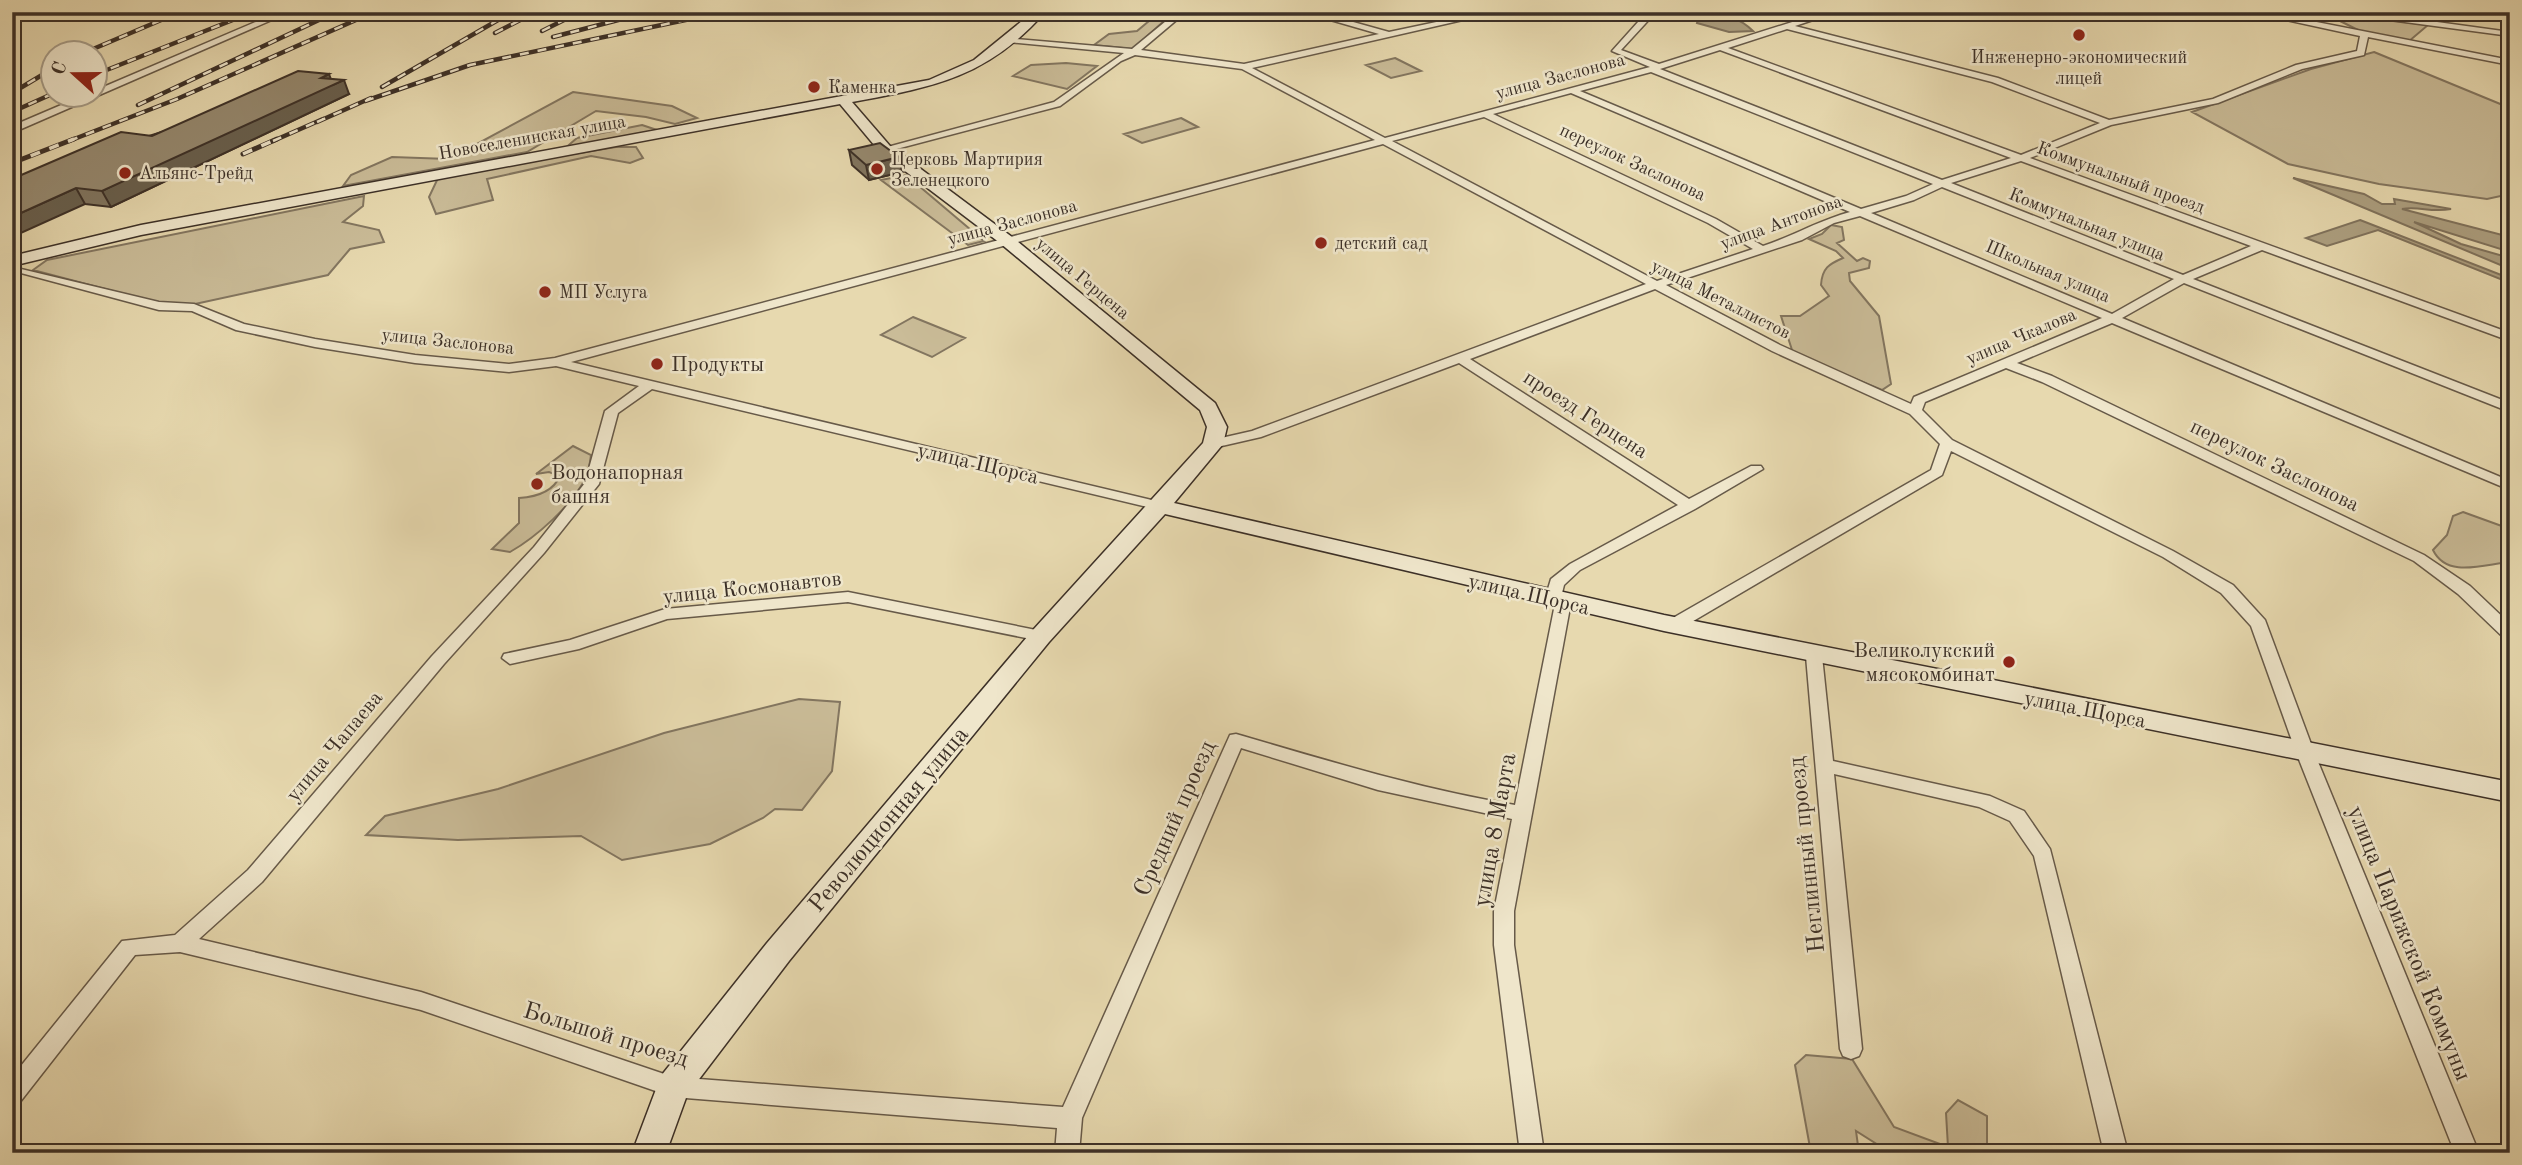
<svg xmlns="http://www.w3.org/2000/svg" width="2522" height="1165" font-family="'Old Standard TT',serif">
  <style>
    .green { fill: #cabc98; stroke: #837660; stroke-width: 2 }
    .water { fill: #ada081; stroke: #80735d; stroke-width: 2 }
    .lines { fill: none; stroke-linecap: round; stroke-linejoin: round }
    .street-casing { stroke: #675a49; stroke-width: 3 }
    .secondary-casing { stroke: #3c3027; stroke-width: 3 }
    .street { fill: #efe6cb; fill-rule: evenodd }
    .secondary { fill: #efe6cb; fill-rule: evenodd }
    .rail-far1-casing { stroke: #3c3027; stroke-width: 4.5 }
    .rail-casing { stroke: #3c3027; stroke-width: 5 }
    .rail-far1 { stroke: #efe6cb; stroke-width: 2.5; stroke-dasharray: 9; stroke-linecap: butt }
    .rail { stroke: #efe6cb; stroke-width: 3.5; stroke-dasharray: 10; stroke-linecap: butt }
    .wall { fill: #80755f; stroke: #3c3027; stroke-width: 2 }
    .shaded-wall { fill: #685f4d; stroke: #3c3027; stroke-width: 2 }
    .building { fill: #95886e; stroke: #3c3027; stroke-width: 2 }
    .poi-dot { fill: #8f2418; stroke: #efe6cb; stroke-width: 2.5 }
    .labels { text-anchor: middle; stroke-width: 5; stroke-linejoin: round; paint-order: stroke }
    .far-poi-label { font-size: 18px; fill: #3c3027; stroke: #efe6cb; text-anchor: start }
    .far-street-label { font-size: 18px; fill: #3c3027; stroke: #efe6cb }
    .poi-label { font-size: 21px; fill: #3c3027; stroke: #efe6cb; text-anchor: start }
    .street-label { font-size: 21px; fill: #3c3027; stroke: #efe6cb }
    .near-street-label { font-size: 24px; fill: #3c3027; stroke: #efe6cb }
  </style>
  <rect width="100%" height="100%" fill="#e7d9af"/>
  <filter id="stains"><feTurbulence type="fractalNoise" baseFrequency=".00286" numOctaves="4"/><feColorMatrix values="0 0 0 0 .2 0 0 0 0 .09 0 0 0 0 .02 0 0 0 .5 -.17"/></filter>
  <radialGradient id="worn" r=".72"><stop offset=".6" stop-color="#630" stop-opacity="0"/><stop offset="1" stop-color="#630" stop-opacity=".3"/></radialGradient>
  <path class="green" d="M1115 12H1174L1133 49 1094 45 1109 34 1137 31 1149 21Z
    M2365 17 2428 25 2408 42 2366 34 2334 18Z
    M2374 52 2510 108V150H2507L2510 194 2487 199 2379 184 2288 164 2192 112 2311 69Z
    M1395 58 1421 71 1391 78 1366 65Z
    M1066 63 1097 66 1067 89 1013 76 1031 65Z
    M573 92 672 106 697 118 675 124 646 117 596 111 527 152 343 186 351 175 392 157 449 159Z
    M1181 118 1198 127 1142 143 1124 134Z
    M642 125 663 132 563 150 577 138Z
    M616 147H636L643 158 630 163 591 156 487 179 493 200 436 214 429 197 439 176Z
    M906 175 984 241 968 245 881 180Z
    M364 196 363 206 343 222 379 230 384 242 350 249 328 275 195 304H162L33 270 47 260Z
    M1831 225 1842 227 1844 240 1837 243 1857 261 1863 258 1870 261 1869 268 1849 273 1850 281 1879 316 1891 384 1882 390 1793 353 1781 316H1800L1829 296 1821 285C1822 268 1829 264 1843 258L1836 251 1809 239 1822 234Z
    M913 317 965 338 932 357 881 335Z
    M573 446 591 455C590 462 589 471 586 477 574 504 535 538 510 552L492 549 519 523V498C535 497 553 492 560 476L549 472 536 474Z
    M2463 512 2510 529V562C2485 564 2447 579 2433 550L2447 535 2453 516Z
    M799 699 840 702 832 771 802 810 775 809 763 818 710 844 622 860 581 836 458 840 366 835 385 816 498 789 664 733Z
    M1806 1055 1852 1059 1894 1127 1948 1147 1946 1113 1958 1100 1987 1116V1153H1891L1856 1131 1859 1153H1811L1795 1065Z"/>
  <path class="water" d="M1700 12C1719 12 1739 17 1753 31L1729 32 1697 23Z
    M2293 178 2364 194 2382 204H2395L2394 199 2451 209C2431 213 2420 206 2402 209L2510 237V252L2414 222 2461 244 2510 258V269Z
    M2360 220 2509 278 2510 283 2378 230 2327 246 2306 238Z"/>
  <g class="lines">
    <g class="street-casing">
      <path id="street" d="M279 12H290L12 133V126L87 94H94V91Z
        M1177 12H1186L1141 50 1244 64 1379 34 1327 19 1278 12 1328 15 1389 32 1479 13 1476 17 1252 68 1385 138 1650 67 1612 51 1647 12H1656L1621 50 1659 64 1824 12H1837L1795 26 1998 78 2109 120 2213 99 2296 65 2357 51 2360 36 2249 12H2266L2510 60V65L2368 37 2364 55 2302 69 2218 103 2111 125 2030 158 2510 333V341L2262 250 2193 279 2510 403V412L2184 283 2122 318 2510 481V490L2112 323 2017 363 2052 376 2424 555 2470 586 2510 624V639L2504 638 2458 594 2414 561 2042 382 2006 368 1925 402 1922 410 1952 440 2173 551 2233 585 2265 620 2314 752 2479 1153H2455L2296 752 2251 626 2221 593 2163 557 1951 451 1942 475 1678 630H1666L1664 626 1666 622 1931 470 1940 444 1910 414 1772 351 1655 289 1470 359 1689 499 1751 466H1761L1763 469 1695 509 1580 570 1564 585 1561 597 1569 598 1571 602 1514 911V945L1544 1153H1520L1494 945V911L1512 819 1378 790 1241 748 1082 1118 1079 1153H1055L1057 1128 673 1097 421 1010 180 952 135 955 20 1102 12 1105V1077L122 941 175 935 248 870 432 656 534 547 585 483 605 411 639 386 556 366 509 372 415 363 315 347 236 330 192 311 159 310 21 273V269L159 302 194 304 244 324 315 339 415 355 509 364 555 358 1375 140 1242 69 1135 55 1121 61 1060 106 885 152 880 149 1054 102 1124 53 1008 42 1005 38 1132 49ZM1787 29 1992 82 2100 123 2021 155 1728 48ZM1720 50 2011 158 1942 180 1660 69ZM1651 72 1933 184 1906 196 1861 209 1580 91ZM1571 93 1850 212C1820 220 1793 236 1763 246L1716 219 1493 114ZM1484 117 1708 223 1753 249 1657 281 1392 141ZM1383 144 1646 284 1252 431 1208 441 1206 444 1213 448 1261 437 1459 363 1678 505 1570 564 1551 579 1545 599 1547 603 1555 604 1515 805C1419 789 1329 761 1236 734L1230 735 1063 1107 673 1077 421 992 199 939 262 882 444 664 544 553 599 484 618 413 652 389 1160 510 1167 506 1160 502 571 362ZM2021 161 2251 246 2183 275 1951 183ZM1942 187 2174 279 2112 314 1871 213 1914 200ZM1860 216 2102 318 1914 397 1911 404 1780 345 1666 285 1802 240 1834 223Z
        M2321 12H2364L2510 32V36L2352 15 2323 16 2319 14Z
        M848 592 1041 631 1049 636 1041 641 848 602 667 619 579 649 510 664 502 658 504 654 570 640 665 609Z
        M1814 650 1822 656 1833 761 1990 796 2024 811 2050 849 2128 1153H2104L2034 856 2010 821 1979 807 1834 774 1862 1049 1859 1056 1851 1059 1843 1056 1840 1049 1806 656Z"/>
    </g>
    <g class="secondary-casing">
      <path id="secondary" d="M1033 12H1045C987 78 933 87 852 102L890 146 1012 237 1215 403 1227 427 1223 444 1174 503 1664 615 2510 782V802L1664 631 1165 514 1049 642 789 961 687 1095 666 1153H632L661 1076 767 943 1033 630 1203 443 1207 427 1200 410 1000 243 880 152 840 104 141 235 12 266V256L141 225 929 80 974 60Z"/>
    </g>
    <use href="#street" class="street"/>
    <use href="#secondary" class="secondary"/>
    <g class="rail-far1-casing">
      <path id="rail-far1" d="M542 31 580 12
        M495 33 536 12
        M553 37 649 12
        M86 52 180 12
        M94 75 253 12
        M382 87 512 12
        M12 93 52 69
        M365 101 470 65 724 12
        M138 105 336 12
        M12 112 52 94
        M317 122 371 98
        M69 141 177 99 374 12
        M273 141 323 119"/>
    </g>
    <g class="rail-casing">
      <path id="rail" d="M243 154 277 139
        M12 163 74 139"/>
    </g>
    <use href="#rail-far1" class="rail-far1"/>
    <use href="#rail" class="rail"/>
  </g>
  <path class="wall" d="M330 79 349 94 111 207 85 204 12 179Z
    M849 150 902 172 869 180 852 165Z"/>
  <path class="shaded-wall" d="M329 74 333 85 344 80 349 94 111 207 102 191Z
    M899 157 902 172 869 180 866 165Z
    M76 188 85 204 12 237V217Z"/>
  <path class="building" d="M298 71 329 74 321 78 344 80 102 191 76 188 12 217V179L121 132 152 136Z
    M880 143 899 157 866 165 849 150Z"/>
  <g class="poi-dot">
    <circle cx="2079" cy="35" r="7"/>
    <circle cx="814" cy="87" r="7"/>
    <circle cx="877" cy="169" r="7"/>
    <circle cx="125" cy="173" r="7"/>
    <circle cx="1321" cy="243" r="7"/>
    <circle cx="545" cy="292" r="7"/>
    <circle cx="657" cy="364" r="7"/>
    <circle cx="537" cy="484" r="7"/>
    <circle cx="2009" cy="662" r="7"/>
  </g>
  <g class="labels">
    <g class="far-poi-label">
      <text x="2079" y="63" text-anchor="middle">Инженерно-экономический<tspan x="2079" dy="21">лицей</tspan></text>
      <text x="828" y="93">Каменка</text>
      <text x="891" y="165">Церковь Мартирия<tspan x="891" dy="21">Зеленецкого</tspan></text>
      <text x="139" y="179">Альянс-Трейд</text>
      <text x="1335" y="249">детский сад</text>
      <text x="559" y="298">МП Услуга</text>
    </g>
    <g class="far-street-label">
      <text transform="translate(1560 76) rotate(-15)" y="6">улица Заслонова</text>
      <text transform="translate(532 137) rotate(-10)" y="6">Новоселенинская улица</text>
      <text transform="translate(1633 162) rotate(25)" y="6">переулок Заслонова</text>
      <text transform="translate(2121 177) rotate(20)" y="6">Коммунальный проезд</text>
      <text transform="translate(1012 222) rotate(-15)" y="6">улица Заслонова</text>
      <text transform="translate(1781 222) rotate(-20)" y="6">улица Антонова</text>
      <text transform="translate(2087 224) rotate(22)" y="6">Коммунальная улица</text>
      <text transform="translate(2048 271) rotate(23)" y="6">Школьная улица</text>
      <text transform="translate(1083 278) rotate(40)" y="6">улица Герцена</text>
      <text transform="translate(1721 299) rotate(27)" y="6">улица Металлистов</text>
      <text transform="translate(2021 336) rotate(-23)" y="6">улица Чкалова</text>
      <text transform="translate(448 341) rotate(6)" y="6">улица Заслонова</text>
    </g>
    <g class="poi-label">
      <text x="671" y="371">Продукты</text>
      <text x="551" y="479">Водонапорная<tspan x="551" dy="24">башня</tspan></text>
      <text x="1995" y="657" text-anchor="end">Великолукский<tspan x="1995" dy="24">мясокомбинат</tspan></text>
    </g>
    <g class="street-label">
      <text transform="translate(1586 414) rotate(33)" y="7">проезд Герцена</text>
      <text transform="translate(978 463) rotate(13)" y="7">улица Щорса</text>
      <text transform="translate(2275 465) rotate(26)" y="7">переулок Заслонова</text>
      <text transform="translate(752 587) rotate(-6)" y="7">улица Космонавтов</text>
      <text transform="translate(1529 594) rotate(13)" y="7">улица Щорса</text>
      <text transform="translate(2085 709) rotate(11)" y="7">улица Щорса</text>
      <text transform="translate(334 746) rotate(-50)" y="7">улица Чапаева</text>
    </g>
    <g class="near-street-label">
      <text transform="translate(1174 818) rotate(-66)" y="8">Средний проезд</text>
      <text transform="translate(888 819) rotate(-50)" y="8">Революционная улица</text>
      <text transform="translate(1494 830) rotate(-80)" y="8">улица 8 Марта</text>
      <text transform="translate(1806 855) rotate(-96)" y="8">Неглинный проезд</text>
      <text transform="translate(2410 943) rotate(68)" y="8">улица Парижской Коммуны</text>
      <text transform="translate(606 1034) rotate(17)" y="8">Большой проезд</text>
    </g>
  </g>
  <rect width="2522" height="1165" fill="none" stroke="#e7d9af" stroke-width="42"/>
  <rect x="14" y="14" width="2494" height="1137" fill="none" stroke="#3c3027" stroke-width="3.5"/>
  <rect x="21" y="21" width="2480" height="1123" fill="none" stroke="#3c3027" stroke-width="2"/>
  <g transform="translate(74 74) rotate(291)"><circle r="33" fill="#efe6cb" stroke="#a79d89" stroke-width="2"/>
  <path d="M0-5L12 26L0 18L-12 26Z" fill="#8f2418"/>
  <text y="-10" font-size="19" font-weight="bold" text-anchor="middle" fill="#3c3027">С</text>
  </g>
  <rect width="100%" height="100%" filter="url(#stains)"/>
  <rect width="100%" height="100%" fill="url(#worn)"/>
</svg>
